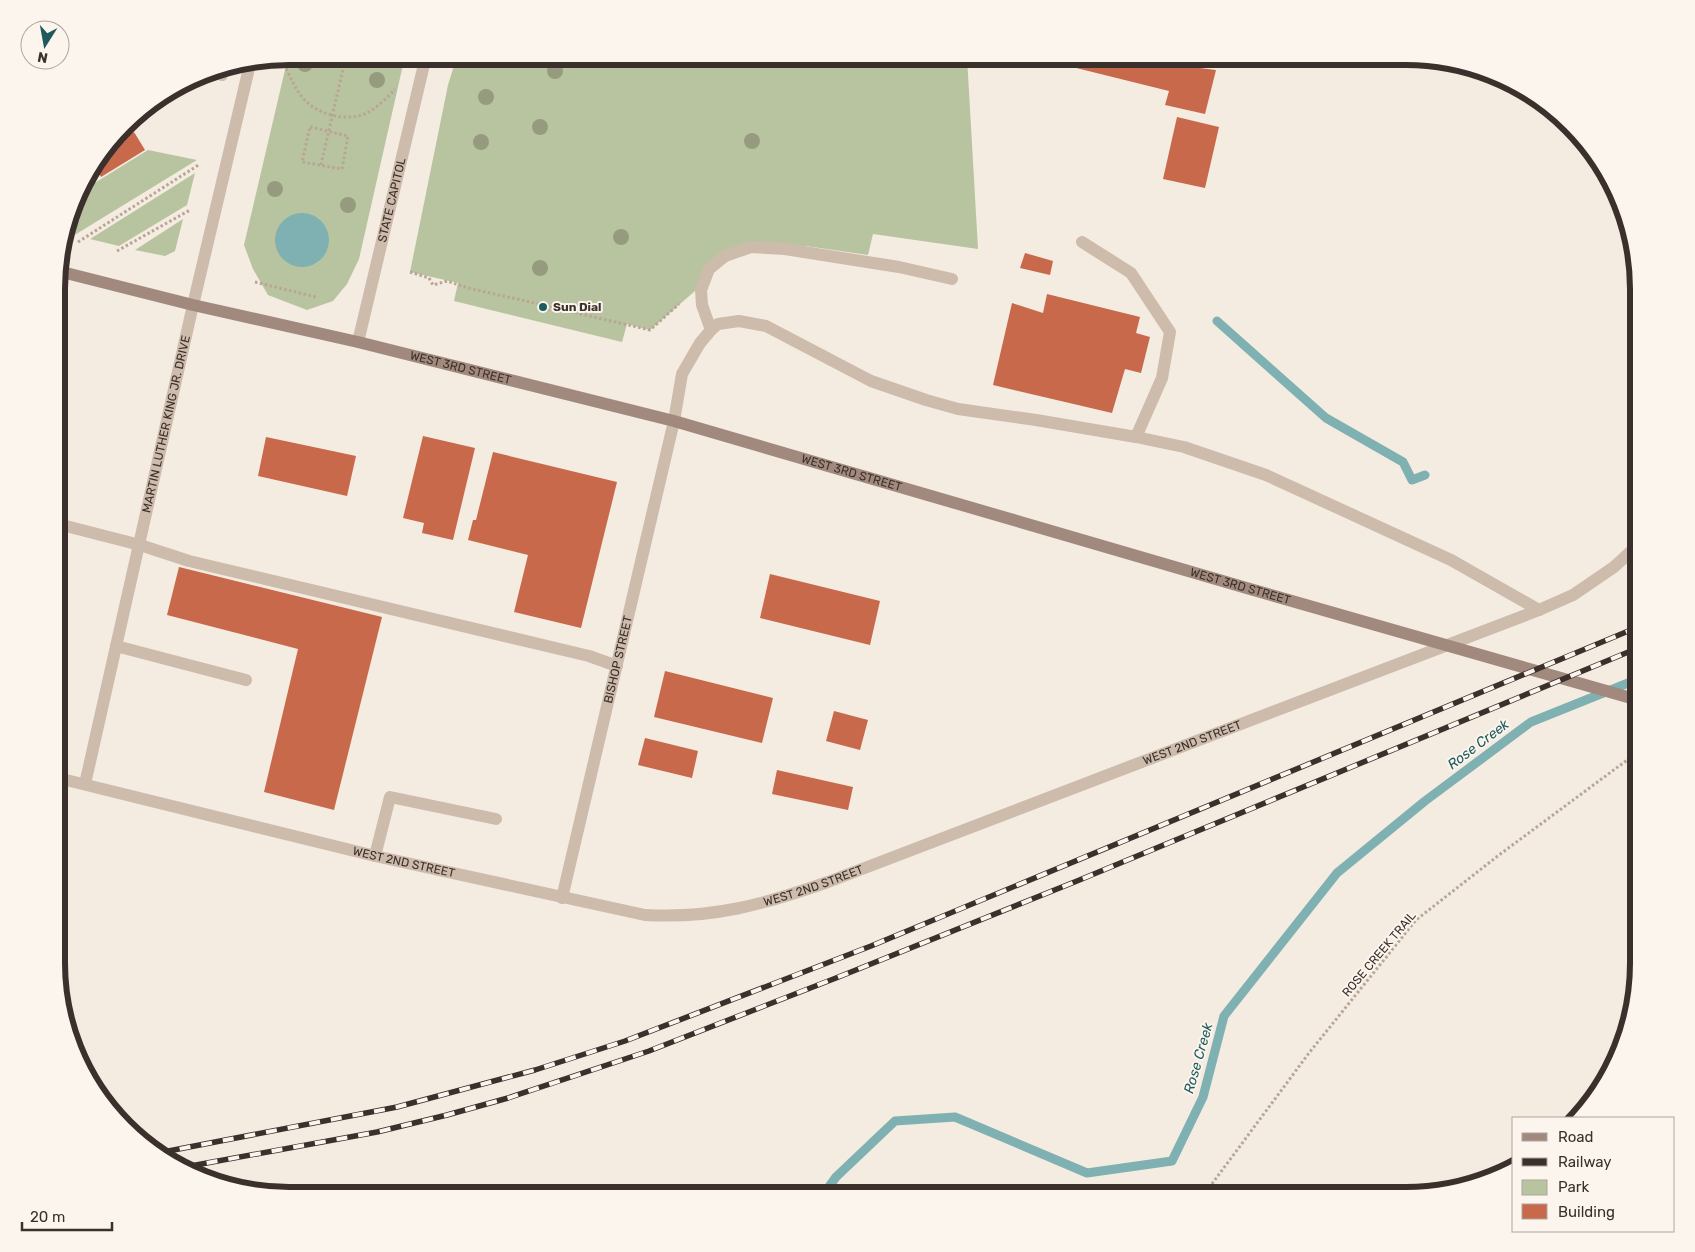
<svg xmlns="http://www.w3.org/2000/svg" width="1695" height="1252" font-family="Rubik,sans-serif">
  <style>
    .green { fill: #b8c4a0 }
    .water { fill: #7fb0b2 }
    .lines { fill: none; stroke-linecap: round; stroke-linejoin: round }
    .stream { stroke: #7fb0b2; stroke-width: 9 }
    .building { fill: #c8694b }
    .path { stroke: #b9a596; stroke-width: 3; stroke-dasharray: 2.5 2.5; stroke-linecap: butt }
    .service { stroke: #cdbbac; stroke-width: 12 }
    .minor { stroke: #cdbbac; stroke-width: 12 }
    .tertiary { stroke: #cdbbac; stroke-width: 12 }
    .secondary { stroke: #a18a7d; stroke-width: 12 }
    .rail-casing { stroke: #3b302b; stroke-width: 5.5 }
    .rail { stroke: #fbf5ee; stroke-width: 4; stroke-dasharray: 11; stroke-linecap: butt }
    .tree { fill: #969b7f }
    .poi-dot { fill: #1f5a5e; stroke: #fbf5ee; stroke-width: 2 }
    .labels { text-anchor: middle; stroke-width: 4; stroke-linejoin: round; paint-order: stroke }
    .street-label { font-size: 12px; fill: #3b302b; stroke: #fbf5ee }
    .poi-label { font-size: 12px; font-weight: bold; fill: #3b302b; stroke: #fbf5ee; text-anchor: start }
    .water-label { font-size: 14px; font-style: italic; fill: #1f5a5e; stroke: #fbf5ee }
    .rim { fill: none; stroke: #3b302b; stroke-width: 6 }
  </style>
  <rect width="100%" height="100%" fill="#f4ebe1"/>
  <path class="green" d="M405 56 359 259 347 284 333 301 307 310 268 295 253 269 244 245 288 57Z
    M457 56 967 57 978 249 873 234 868 255 806 246 725 256 703 284 650 330 627 324 622 342 454 301 458 283 410 272 448 85Z
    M148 150 197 160 73 236 69 235 80 192Z
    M195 173 187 205 119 246 90 239Z
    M183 219 175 251 165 256 135 250Z"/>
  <path class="water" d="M275 240a27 27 0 1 1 54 0a27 27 0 1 1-54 0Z"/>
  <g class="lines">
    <path class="stream" d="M1217 321 1326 418 1403 462 1412 480 1425 475
      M823 1195 836 1177 895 1121 955 1117 1087 1173 1172 1161 1203 1097 1224 1016 1337 873 1425 801 1531 722 1638 679"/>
  </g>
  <path class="building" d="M1032 57H1203L1200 68 1216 70 1205 114 1165 105 1169 91Z
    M1177 117 1219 127 1205 188 1163 179Z
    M134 132 145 150 101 177 95 167 111 146Z
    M1025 253 1053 261 1050 275 1020 268Z
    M1047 294 1140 317 1136 333 1150 337 1141 373 1125 369 1112 413 993 385 1012 303 1043 313Z
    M423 436 475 448 453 540 422 533 424 523 403 518Z
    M266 437 356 456 347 496 258 476Z
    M493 452 617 482 581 628 514 612 528 555 468 540 473 520H476Z
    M179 567 382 617 334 810 264 792 298 649 167 615Z
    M770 574 880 601 870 645 760 618Z
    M665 671 773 698 762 743 654 717Z
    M834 711 868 720 860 750 826 741Z
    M645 738 698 751 692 778 638 765Z
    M777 770 853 787 848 810 772 794Z"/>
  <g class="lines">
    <path class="path" d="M284 64C290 76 294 87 302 97 315 113 339 120 358 116 371 114 386 99 395 89
      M310 127 348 136 342 169 302 162Z
      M321 165 346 56
      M78 242 200 164
      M117 251 190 210
      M410 272 429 278 433 285 447 281 468 288 539 304 541 310 547 311 551 307 650 330 679 304
      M255 282 316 297
      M1203 1196 1309 1053 1416 920 1499 855 1638 752"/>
    <path class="service" d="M210 72 222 75
      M1082 242 1131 273 1170 332 1162 378 1136 437
      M711 330 702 305 701 290 709 269 725 256 751 247 785 249 899 267 952 279
      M58 524 140 545 189 561 589 656 617 666
      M116 646 246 680
      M375 856 390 797 496 819"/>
    <g class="minor">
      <path id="s1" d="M358 342 426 56"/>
      <path id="s2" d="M85 784 193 305 250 64"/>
      <path id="s3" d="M562 898 674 421 682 374 700 343 711 330 718 324 739 321 766 326 871 381 926 400 958 409 1036 420 1136 437 1184 447 1266 475 1451 560 1539 610 1573 595 1614 567 1638 545"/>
    </g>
    <path class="tertiary" id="s4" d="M58 778 375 856 645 915C713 919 765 904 828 882L1539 610"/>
    <path class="secondary" id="s5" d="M58 271 193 305 358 342 674 421 1250 589 1638 700"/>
    <g class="rail-casing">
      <path id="rail" d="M158 1153 397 1107 535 1070 625 1041 871 946 1638 627
        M185 1167 377 1132 447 1115 508 1098 649 1051 836 978 1077 881 1638 648"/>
    </g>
    <use href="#rail" class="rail"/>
  </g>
  <g class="tree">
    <circle cx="305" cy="64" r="8"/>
    <circle cx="555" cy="71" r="8"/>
    <circle cx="377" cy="80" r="8"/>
    <circle cx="486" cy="97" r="8"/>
    <circle cx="540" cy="127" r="8"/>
    <circle cx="752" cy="141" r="8"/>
    <circle cx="481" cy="142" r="8"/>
    <circle cx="275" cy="189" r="8"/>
    <circle cx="348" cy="205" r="8"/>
    <circle cx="621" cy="237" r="8"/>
    <circle cx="540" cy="268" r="8"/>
  </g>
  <circle class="poi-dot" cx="543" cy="307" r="5"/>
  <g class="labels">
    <g class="street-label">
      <text dy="4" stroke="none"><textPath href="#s1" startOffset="146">STATE CAPITOL</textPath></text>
      <text dy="4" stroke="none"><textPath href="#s5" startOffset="414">WEST 3RD STREET</textPath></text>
      <text dy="4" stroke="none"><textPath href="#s2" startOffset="369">MARTIN LUTHER KING JR. DRIVE</textPath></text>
      <text dy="4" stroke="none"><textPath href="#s5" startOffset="819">WEST 3RD STREET</textPath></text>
      <text dy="4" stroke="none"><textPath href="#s5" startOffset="1224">WEST 3RD STREET</textPath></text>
      <text dy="4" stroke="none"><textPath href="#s3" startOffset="245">BISHOP STREET</textPath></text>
      <text dy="4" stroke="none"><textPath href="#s4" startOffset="1180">WEST 2ND STREET</textPath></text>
      <text dy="4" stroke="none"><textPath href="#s4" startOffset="356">WEST 2ND STREET</textPath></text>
      <text dy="4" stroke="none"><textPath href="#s4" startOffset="775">WEST 2ND STREET</textPath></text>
      <text transform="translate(1379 954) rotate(-50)" y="4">ROSE CREEK TRAIL</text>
    </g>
    <g class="poi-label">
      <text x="553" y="311">Sun Dial</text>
    </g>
    <g class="water-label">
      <text transform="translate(1478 744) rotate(-37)" y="5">Rose Creek</text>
      <text transform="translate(1198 1058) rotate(-74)" y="5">Rose Creek</text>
    </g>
  </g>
  <path d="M0 0H1695V1252H0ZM289 65H1406A224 224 0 0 1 1630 289V963A224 224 0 0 1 1406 1187H289A224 224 0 0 1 65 963V289A224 224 0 0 1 289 65Z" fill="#fbf5ee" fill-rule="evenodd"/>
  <path class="rim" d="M289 65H1406A224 224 0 0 1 1630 289V963A224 224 0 0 1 1406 1187H289A224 224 0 0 1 65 963V289A224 224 0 0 1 289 65Z"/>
  <rect x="1512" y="1117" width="162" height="115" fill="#fbf5ee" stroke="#aea6a0"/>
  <rect x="1522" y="1133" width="25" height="8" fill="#a18a7d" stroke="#aea6a0"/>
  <text x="1558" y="1142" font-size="15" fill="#3b302b">Road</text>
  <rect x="1522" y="1158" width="25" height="8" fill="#3b302b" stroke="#aea6a0"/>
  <text x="1558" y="1167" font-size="15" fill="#3b302b">Railway</text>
  <rect x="1522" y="1180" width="25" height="15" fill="#b8c4a0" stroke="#aea6a0"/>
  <text x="1558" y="1192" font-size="15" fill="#3b302b">Park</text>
  <rect x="1522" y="1204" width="25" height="15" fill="#c8694b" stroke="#aea6a0"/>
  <text x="1558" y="1217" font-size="15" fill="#3b302b">Building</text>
  <g transform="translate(45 45) rotate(191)"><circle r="24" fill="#fbf5ee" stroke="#aea6a0"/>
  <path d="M0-4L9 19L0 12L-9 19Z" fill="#1f5a5e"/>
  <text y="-8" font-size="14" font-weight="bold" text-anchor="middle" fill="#3b302b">N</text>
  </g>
  <path d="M22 1222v8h90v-8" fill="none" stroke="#3b302b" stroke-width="2.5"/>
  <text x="30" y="1222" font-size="15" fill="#3b302b" stroke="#fbf5ee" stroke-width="4" paint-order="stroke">20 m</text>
</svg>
